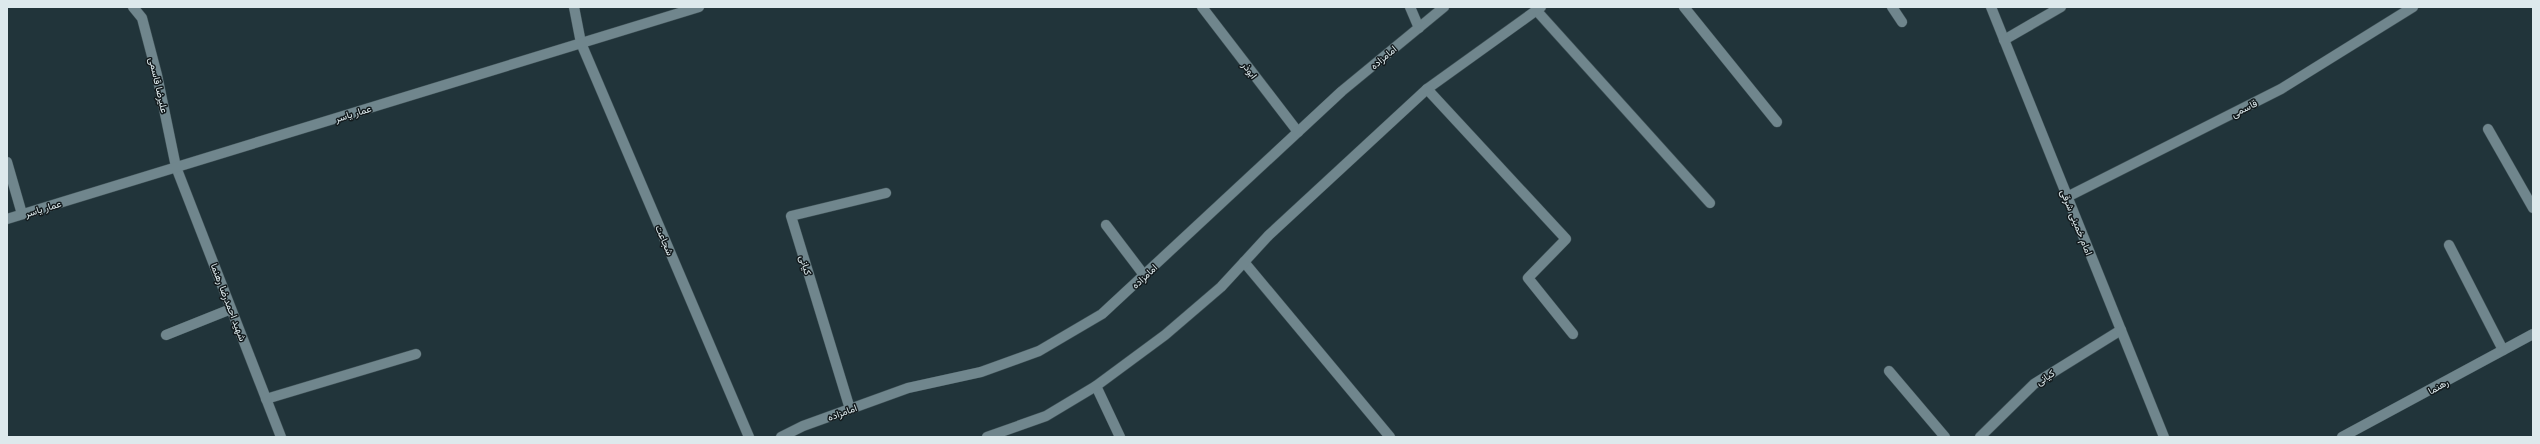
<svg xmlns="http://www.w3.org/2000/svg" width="2540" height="444" font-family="Helvetica,Vazirmatn,sans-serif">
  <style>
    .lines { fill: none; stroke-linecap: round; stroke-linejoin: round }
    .service-casing { stroke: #3f5156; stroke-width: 11 }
    .minor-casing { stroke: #3f5156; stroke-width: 11 }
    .tertiary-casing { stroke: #3f5156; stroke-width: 11 }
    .secondary-casing { stroke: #3f5156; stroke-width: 11 }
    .service { stroke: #70868d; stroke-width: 10 }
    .minor { stroke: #70868d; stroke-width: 10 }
    .tertiary { stroke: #70868d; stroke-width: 10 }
    .secondary { stroke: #70868d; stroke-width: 10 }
    .labels { text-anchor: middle; stroke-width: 3; stroke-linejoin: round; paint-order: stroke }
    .street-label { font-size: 10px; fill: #dde9ec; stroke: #121a1d }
  </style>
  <rect width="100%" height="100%" fill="#21343a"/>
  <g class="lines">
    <g class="service-casing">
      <path id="service" d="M574 7 581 43
        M1684 7 1777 122
        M1892 7 1902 22
        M1536 10 1710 203
        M2004 40 2061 7
        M1427 89 1566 239 1528 278 1573 334
        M2488 129 2533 208
        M7 162 22 214
        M2067 197 2281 89 2413 7
        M1106 225 1144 275
        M2449 245 2503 350
        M166 335 231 309
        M1889 371 1945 437
        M1096 386 1120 437
        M266 399 416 354
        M850 409 791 216 886 193"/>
    </g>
    <g class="minor-casing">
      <path id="minor" d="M133 7 142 18 157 75 176 167 281 437
        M1202 7 1298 132
        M1410 7 1419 28
        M581 43 749 437
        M1244 262 1390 437
        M1980 437 2034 384 2121 330
        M2342 437 2533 334"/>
    </g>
    <g class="tertiary-casing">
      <path id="tertiary" d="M781 437 803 426 908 388 981 372 1039 351 1102 314 1342 91 1444 7
        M987 437 1046 416 1096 386 1165 335 1221 287 1269 235 1427 89 1541 7"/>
    </g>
    <g class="secondary-casing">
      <path id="secondary" d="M1991 7 2164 437
        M7 219 699 7"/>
    </g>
    <use href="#service" class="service"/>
    <use href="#minor" class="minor"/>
    <use href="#tertiary" class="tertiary"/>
    <use href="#secondary" class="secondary"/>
  </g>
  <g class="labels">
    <g class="street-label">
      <text transform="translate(1383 57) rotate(-40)" y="4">امامزاده</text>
      <text transform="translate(1250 70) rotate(53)" y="4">ابوذر</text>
      <text transform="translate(159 85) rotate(77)" y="4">علیرضا قاسمی</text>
      <text transform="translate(2244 108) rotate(-27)" y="4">قاسمی</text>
      <text transform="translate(353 113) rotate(-17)" y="4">عمار یاسر</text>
      <text transform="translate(43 208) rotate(-17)" y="4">عمار یاسر</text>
      <text transform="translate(2077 222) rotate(68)" y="4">امام خمینی شرقی</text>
      <text transform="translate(665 240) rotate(67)" y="4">شجاعت</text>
      <text transform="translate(806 265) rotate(73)" y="4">کیانی</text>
      <text transform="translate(1144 276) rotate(-43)" y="4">امامزاده</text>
      <text transform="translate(229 302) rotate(69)" y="4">شهید احمدرضا رهنما</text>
      <text transform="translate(2045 377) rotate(-33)" y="4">کیانی</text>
      <text transform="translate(2438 386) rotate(-29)" y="4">رهنما</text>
      <text transform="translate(842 412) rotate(-20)" y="4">امامزاده</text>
    </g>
  </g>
  <rect width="2540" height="444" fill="none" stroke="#dde9ec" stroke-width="16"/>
</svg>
